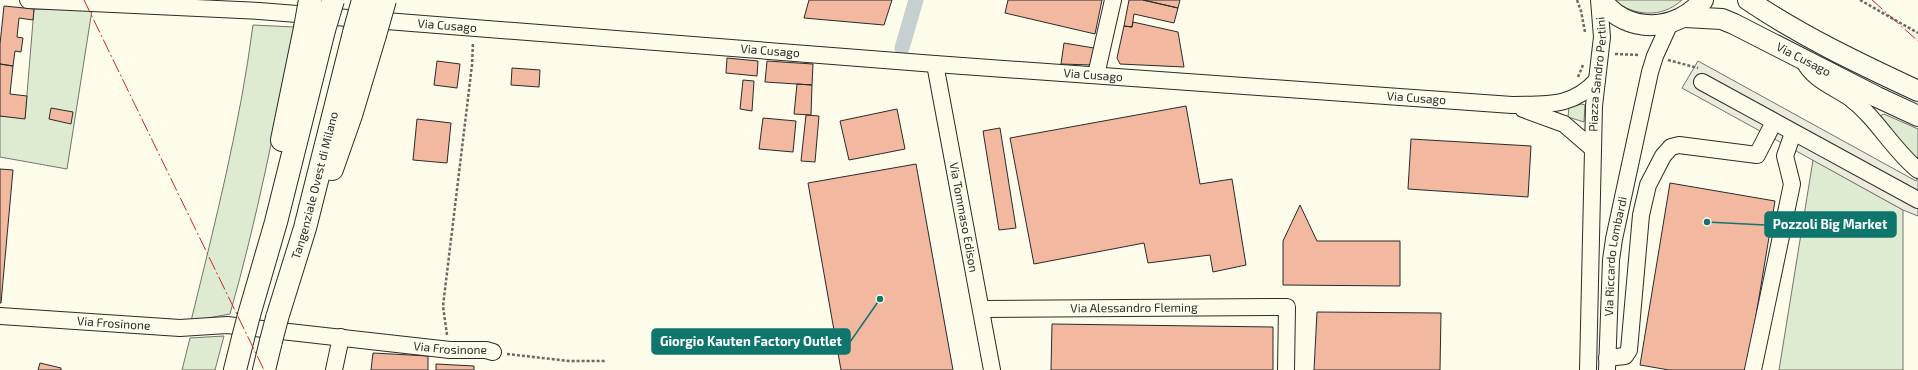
<svg xmlns="http://www.w3.org/2000/svg" width="1918" height="370" font-family="'Exo 2',sans-serif">
  <style>
    .green { fill: #deebd1; stroke: #74746e }
    .parking { fill: #eceadb; stroke: #74746e }
    .lines { fill: none; stroke-linecap: round; stroke-linejoin: round }
    .canal { stroke: #c7d0d0; stroke-width: 15 }
    .building { fill: #f2b8a0; stroke: #2b2b2b }
    .minor-casing { stroke: #2b2b2b; stroke-width: 18 }
    .major-casing { stroke: #2b2b2b; stroke-width: 22 }
    .highway-casing { stroke: #2b2b2b; stroke-width: 24 }
    .path { stroke: #6a6964; stroke-width: 2.5; stroke-dasharray: 3 2; stroke-linecap: butt }
    .minor { stroke: #fdfbea; stroke-width: 16 }
    .major { stroke: #fdfbea; stroke-width: 20 }
    .highway { stroke: #fdfbea; stroke-width: 22 }
    .highway-bridge-casing { stroke: #2b2b2b; stroke-width: 24; stroke-linecap: butt }
    .highway-bridge { stroke: #fdfbea; stroke-width: 22 }
    .power { stroke: #c62828; stroke-width: 1; stroke-dasharray: 14 3 2 3; stroke-linecap: butt }
    .labels { text-anchor: middle; stroke-width: 3; stroke-linejoin: round; paint-order: stroke }
    .street-label { font-size: 12px; fill: #2b2b2b; stroke: #fdfbea }
    .leader { fill: none; stroke: #0f766e; stroke-width: 1.5 }
    .callout-dot { fill: #0f766e; stroke: #fdfbea; stroke-width: 1.5 }
    .callout { fill: #0f766e; stroke: #0f766e; stroke-width: 1.5 }
    .callout-label { font-size: 13px; text-anchor: middle; font-weight: bold; fill: #fff }
  </style>
  <rect width="100%" height="100%" fill="#fdfbea"/>
  <path class="green" d="M1613 0H1682C1661 19 1634 16 1613 0Z
    M34 9 92 10 67 169 0 157V116L25 118Z
    M253 25 294 27C276 123 257 219 230 314L191 321C215 223 240 125 253 25Z
    M1582 104 1585 105 1584 122 1568 117 1569 107Z
    M1884 114 1918 129V162L1880 116Z
    M1813 160 1903 210V370H1779Z
    M224 336 215 370H182L190 338Z"/>
  <path class="parking" d="M1698 61 1916 181 1918 176V216L1903 210 1682 88Z"/>
  <g class="lines">
    <path class="canal" d="M902 48 916 0"/>
  </g>
  <path class="building" d="M809 0H892L884 25 804 18Z
    M1008 0H1102L1095 34 1005 13Z
    M1129 0H1143L1178 8 1174 23 1134 14 1132 27 1124 26Z
    M1143 0H1180L1178 8Z
    M4 6 34 9 33 20 19 18 17 37 23 38 21 52 15 51 13 66 0 64V44Z
    M1133 22 1178 32 1184 67 1120 64 1117 58 1124 26 1132 27Z
    M1064 43 1094 48 1092 65 1061 64Z
    M727 58 758 61 757 76 726 73Z
    M437 61 460 64 457 88 434 85Z
    M767 61 813 64 812 85 765 82Z
    M0 64 13 66 10 94 27 96 25 119 0 116Z
    M512 68 540 70 539 87 511 85Z
    M743 80 754 81 752 111 740 109Z
    M797 84 812 85 811 115 794 114Z
    M1186 106 1200 184 1232 179 1246 265 1213 272 1210 255 1148 263 1144 243 1034 264 1010 138Z
    M51 108 73 112 71 124 49 119Z
    M897 109 905 149 849 160 840 121Z
    M806 115 819 116 815 162 801 161Z
    M763 118 796 121 793 152 759 149Z
    M417 119 451 123 447 163 413 160Z
    M1000 128 1016 228 999 230 983 131Z
    M1411 139 1531 146 1528 197 1408 189Z
    M916 164 953 370H841L808 183Z
    M0 169 13 170 1 303H0Z
    M1670 183 1775 201 1747 370H1669L1640 365Z
    M1300 205 1317 241H1400V286L1283 285V241Z
    M1317 312 1441 313 1440 370H1314Z
    M1052 324 1273 327V370H1051Z
    M373 353 428 356V370H371Z
    M40 363 61 368V370H38Z
    M436 364 474 366V370H436Z"/>
  <g class="lines">
    <g class="minor-casing">
      <g id="minor">
        <path id="s1" d="M28 0 259 11 935 64 1512 105C1546 104 1572 108 1597 80"/>
        <path d="M1803 60C1814 81 1833 86 1850 98 1877 118 1892 149 1918 170"/>
        <path id="s2" d="M935 64 992 370"/>
        <path d="M1096 75 1113 0"/>
        <path d="M1702 82 1918 200"/>
        <path d="M1523 109 1564 124 1593 149"/>
        <path id="s3" d="M981 309 1287 307 1286 370"/>
        <path id="s4" d="M0 316 180 328 227 325 450 350H486L493 352"/>
        <path d="M1607 358 1625 356 1629 350 1641 215 1648 185 1663 156 1671 147 1679 145 1757 155 1774 122"/>
        <path d="M334 370 341 337"/>
        <path id="s5" d="M1588 370 1594 106 1602 37 1599 0"/>
        <path id="s6" d="M1607 370 1611 260 1614 239 1650 72 1655 56 1670 23"/>
        <path d="M1753 370 1792 184 1785 156 1793 133"/>
      </g>
    </g>
    <g class="major-casing">
      <g id="major">
        <path d="M1602 0C1626 35 1678 32 1703 0"/>
        <path d="M1748 0C1801 36 1860 64 1918 91"/>
        <path id="s7" d="M1685 17 1722 19 1734 24 1877 97 1918 116"/>
      </g>
    </g>
    <g class="highway-casing">
      <g id="highway">
        <path d="M282 140 305 28"/>
        <path d="M332 169 351 115 375 35"/>
        <path d="M249 315 276 222 324 30"/>
        <path id="s8" d="M277 318 305 228 354 33"/>
        <path d="M235 370 243 338"/>
        <path d="M264 370 271 341"/>
      </g>
    </g>
    <path class="path" d="M1577 0 1581 11 1585 32
      M1860 0 1918 33
      M1615 54 1640 55
      M1668 60 1698 68
      M1578 77 1583 65
      M447 335 443 306 472 65 473 42
      M507 354 569 361H606"/>
    <use href="#minor" class="minor"/>
    <use href="#major" class="major"/>
    <use href="#highway" class="highway"/>
    <g class="highway-bridge-casing">
      <path id="highway-bridge" d="M305 28 310 0
        M324 30 333 0
        M354 33 363 0
        M375 35 385 0
        M243 338 249 315
        M271 341 277 318"/>
    </g>
    <use href="#highway-bridge" class="highway-bridge"/>
    <path class="power" d="M84 0 264 370
      M1872 0 1918 41"/>
  </g>
  <g class="labels">
    <g class="street-label">
      <text dy="4" stroke="none"><textPath href="#s1" startOffset="420">Via Cusago</textPath></text>
      <text dy="4" stroke="none"><textPath href="#s1" startOffset="744">Via Cusago</textPath></text>
      <text dy="4" stroke="none"><textPath href="#s7" startOffset="128">Via Cusago</textPath></text>
      <text dy="4" stroke="none"><textPath href="#s1" startOffset="1068">Via Cusago</textPath></text>
      <text dy="4" stroke="none"><textPath href="#s5" startOffset="296">Piazza Sandro Pertini</textPath></text>
      <text dy="4" stroke="none"><textPath href="#s1" startOffset="1392">Via Cusago</textPath></text>
      <text dy="4" stroke="none"><textPath href="#s8" startOffset="138">Tangenziale Ovest di Milano</textPath></text>
      <text dy="4" stroke="none"><textPath href="#s2" startOffset="156">Via Tommaso Edison</textPath></text>
      <text dy="4" stroke="none"><textPath href="#s6" startOffset="114">Via Riccardo Lombardi</textPath></text>
      <text dy="4" stroke="none"><textPath href="#s3" startOffset="153">Via Alessandro Fleming</textPath></text>
      <text dy="4" stroke="none"><textPath href="#s4" startOffset="114">Via Frosinone</textPath></text>
      <text dy="4" stroke="none"><textPath href="#s4" startOffset="452">Via Frosinone</textPath></text>
    </g>
  </g>
  <path class="leader" d="M1707 222L1765 225M880 299L850 342"/>
  <g class="callout-dot">
    <circle cx="1707" cy="222" r="4"/>
    <circle cx="880" cy="299" r="4"/>
  </g>
  <g class="callout">
    <rect x="1765" y="212" width="131" height="25" rx="4"/>
    <rect x="652" y="329" width="198" height="25" rx="4"/>
  </g>
  <g class="callout-label">
    <text x="1830" y="229">Pozzoli Big Market</text>
    <text x="751" y="346">Giorgio Kauten Factory Outlet</text>
  </g>
</svg>
